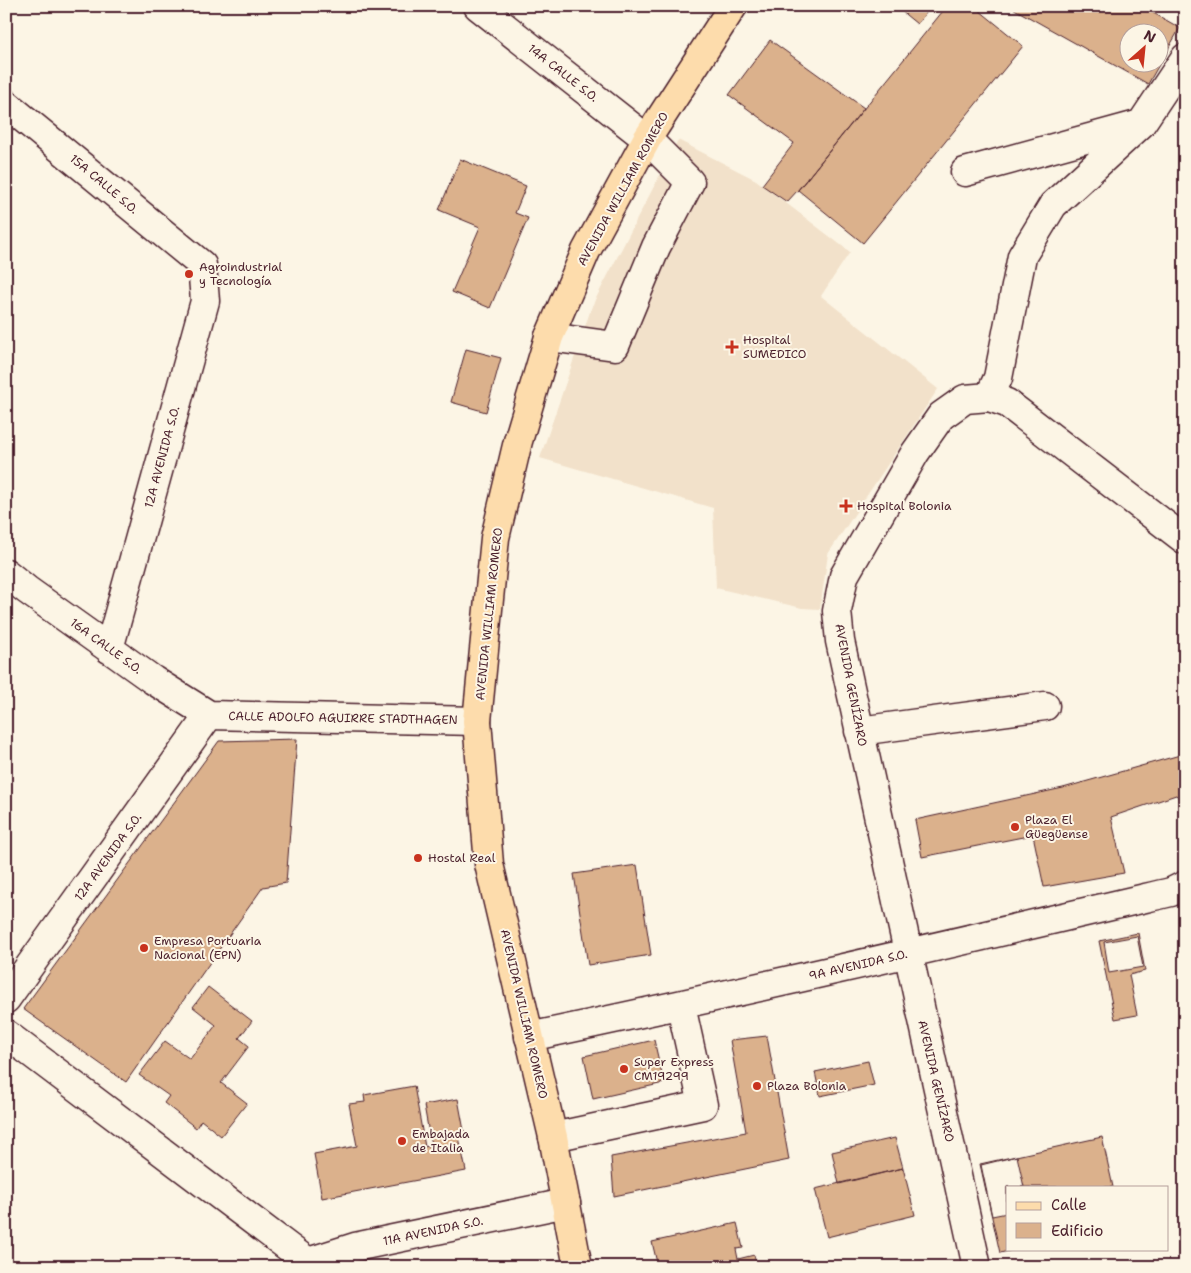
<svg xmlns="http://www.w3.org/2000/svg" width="1191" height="1273" font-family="'Shantell Sans',sans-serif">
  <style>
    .built { fill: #f2e1ca }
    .building { fill: #dbb18c; stroke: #4a1f2b; fill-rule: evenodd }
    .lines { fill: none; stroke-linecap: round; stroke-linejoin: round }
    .minor-casing { stroke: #4a1f2b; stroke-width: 31 }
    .major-casing { stroke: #4a1f2b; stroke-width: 31 }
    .minor { stroke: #fcf5e5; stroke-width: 28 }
    .major { stroke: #fddcac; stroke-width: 28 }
    .poi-dot { fill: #c8321e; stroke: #fcf5e5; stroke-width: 2 }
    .labels { text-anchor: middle; stroke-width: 4; stroke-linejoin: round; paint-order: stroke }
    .street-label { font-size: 12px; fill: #4a1f2b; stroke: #fcf5e5 }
    .poi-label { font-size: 12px; fill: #4a1f2b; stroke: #fcf5e5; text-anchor: start }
  </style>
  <rect width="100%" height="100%" fill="#fcf5e5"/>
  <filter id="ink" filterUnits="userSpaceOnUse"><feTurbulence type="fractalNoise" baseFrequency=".02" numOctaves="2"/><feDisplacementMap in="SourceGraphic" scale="10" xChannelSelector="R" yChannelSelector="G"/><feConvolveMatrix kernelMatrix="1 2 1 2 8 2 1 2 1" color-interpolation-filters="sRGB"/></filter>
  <g filter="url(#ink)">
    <path class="built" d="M678 140 756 180 850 252 821 296 938 389 828 554 820 609 802 608 716 588 713 508 540 458 592 306Z"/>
    <path class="building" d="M895 6H932L917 24Z
      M947 6H974L1023 46 863 243 798 190Z
      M1009 6H1141L1180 28 1148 84ZM1128 32H1158V62H1128Z
      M770 40 864 108 798 190 787 202 762 185 794 143 729 95Z
      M460 159 526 186 515 213 528 218 490 308 452 292 480 227 439 210Z
      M466 349 501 358 486 412 451 402Z
      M297 739 286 883 263 887 126 1082 23 1009 219 741Z
      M1180 755 1185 758V802L1176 795 1111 817 1124 873 1044 887 1033 835 922 857 915 820 1063 788Z
      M637 865 651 955 588 965 574 874Z
      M1138 933 1145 971 1129 975 1137 1015 1115 1019 1099 941Z
      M1137 936 1143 967 1109 973 1104 942Z
      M208 987 252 1021 239 1038 249 1046 221 1083 247 1103 221 1136 201 1120 196 1128 164 1103 169 1096 139 1075 165 1041 190 1059 216 1025 193 1007Z
      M767 1036 789 1160 614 1196 611 1157 746 1132 730 1040Z
      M654 1040 664 1083 593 1099 584 1056Z
      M868 1061 874 1085 820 1096 815 1072Z
      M414 1086 425 1147 431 1145 424 1105 458 1099 465 1136 459 1137 466 1171 322 1198 314 1154 357 1146 349 1104 365 1102 364 1095Z
      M1102 1137 1113 1187H1007V1249H1017L1000 1253 980 1164Z
      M895 1138 903 1168 839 1184 832 1152Z
      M1017 1156 1024 1187H1007V1213L992 1216 981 1165Z
      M903 1168 915 1215 827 1237 815 1189Z
      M737 1223 743 1248 736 1249 738 1259 754 1255 757 1267H658L652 1242Z"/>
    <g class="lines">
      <g class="minor-casing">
        <path id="minor" d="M478 6 647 139 690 182 656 247 615 346 549 337
          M6 104 202 265 205 301 109 649
          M965 172 1137 125
          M989 397 998 378 1022 256 1053 205 1141 124 1185 58
          M6 573 27 590 153 680 209 715 477 721
          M859 731 1045 706
          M6 999 209 715
          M6 1034 308 1262
          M529 1037C744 992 957 942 1171 892L1185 885
          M553 1137 703 1105 681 1006
          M303 1267 308 1262 355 1247 566 1203
          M977 1267 840 641 837 611 844 576 915 453 941 416 965 399 989 397 1007 403 1185 540"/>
      </g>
      <g class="major-casing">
        <path id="major" d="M578 1267 553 1137 489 864 477 721 495 538 518 441 549 337 586 251 647 139 733 6"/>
      </g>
      <use href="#minor" class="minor"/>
      <use href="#major" class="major"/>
    </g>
  </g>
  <g class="poi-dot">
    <circle cx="189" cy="274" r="5"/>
    <path d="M729.5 339.5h5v5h5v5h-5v5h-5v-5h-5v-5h5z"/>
    <path d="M843.5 498.5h5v5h5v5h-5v5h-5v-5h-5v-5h5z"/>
    <circle cx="1015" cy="827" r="5"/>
    <circle cx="418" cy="858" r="5"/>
    <circle cx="144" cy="948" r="5"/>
    <circle cx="624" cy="1069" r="5"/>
    <circle cx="757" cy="1086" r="5"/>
    <circle cx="402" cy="1141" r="5"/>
  </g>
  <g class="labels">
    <g class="street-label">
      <text transform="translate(563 73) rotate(38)" y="4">14A CALLE S.O.</text>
      <text transform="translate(104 184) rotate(40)" y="4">15A CALLE S.O.</text>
      <text transform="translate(623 189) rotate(-61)" y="4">AVENIDA WILLIAM ROMERO</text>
      <text transform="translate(162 457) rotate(-75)" y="4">12A AVENIDA S.O.</text>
      <text transform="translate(489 614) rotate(-84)" y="4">AVENIDA WILLIAM ROMERO</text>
      <text transform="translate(106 646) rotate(36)" y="4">16A CALLE S.O.</text>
      <text transform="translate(851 685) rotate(79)" y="4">AVENIDA GENÍZARO</text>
      <text transform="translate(343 718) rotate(1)" y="4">CALLE ADOLFO AGUIRRE STADTHAGEN</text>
      <text transform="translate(108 857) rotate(-54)" y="4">12A AVENIDA S.O.</text>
      <text transform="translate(858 965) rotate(-13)" y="4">9A AVENIDA S.O.</text>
      <text transform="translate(524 1014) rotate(77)" y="4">AVENIDA WILLIAM ROMERO</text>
      <text transform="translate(936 1081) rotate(77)" y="4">AVENIDA GENÍZARO</text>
      <text transform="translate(433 1231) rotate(-12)" y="4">11A AVENIDA S.O.</text>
    </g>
    <g class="poi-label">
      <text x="199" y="271">Agroindustrial<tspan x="199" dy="14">y Tecnología</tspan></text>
      <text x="743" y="344">Hospital<tspan x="743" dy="14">SUMEDICO</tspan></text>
      <text x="857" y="510">Hospital Bolonia</text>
      <text x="1025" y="824">Plaza El<tspan x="1025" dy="14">Güegüense</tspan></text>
      <text x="428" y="862">Hostal Real</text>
      <text x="154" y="945">Empresa Portuaria<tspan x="154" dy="14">Nacional (EPN)</tspan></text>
      <text x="634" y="1066">Super Express<tspan x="634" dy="14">CM19299</tspan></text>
      <text x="767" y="1090">Plaza Bolonia</text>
      <text x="412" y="1138">Embajada<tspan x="412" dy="14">de Italia</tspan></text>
    </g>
  </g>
  <rect width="1191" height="1273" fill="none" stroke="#fcf5e5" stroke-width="25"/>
  <rect x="12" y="12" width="1166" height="1248" fill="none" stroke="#4a1f2b" stroke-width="2" filter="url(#ink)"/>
  <rect x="1006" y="1186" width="162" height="65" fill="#fcf5e5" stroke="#b59f9b"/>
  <rect x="1016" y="1202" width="25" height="8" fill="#fddcac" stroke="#b59f9b"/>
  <text x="1051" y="1210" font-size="15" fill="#4a1f2b">Calle</text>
  <rect x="1016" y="1223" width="25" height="15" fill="#dbb18c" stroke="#b59f9b"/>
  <text x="1051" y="1236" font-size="15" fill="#4a1f2b">Edificio</text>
  <g transform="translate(1144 48) rotate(27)"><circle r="24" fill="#fcf5e5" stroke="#b59f9b"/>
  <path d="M0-4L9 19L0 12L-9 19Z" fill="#c8321e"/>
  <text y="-8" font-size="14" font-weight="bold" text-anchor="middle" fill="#4a1f2b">N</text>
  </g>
</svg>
